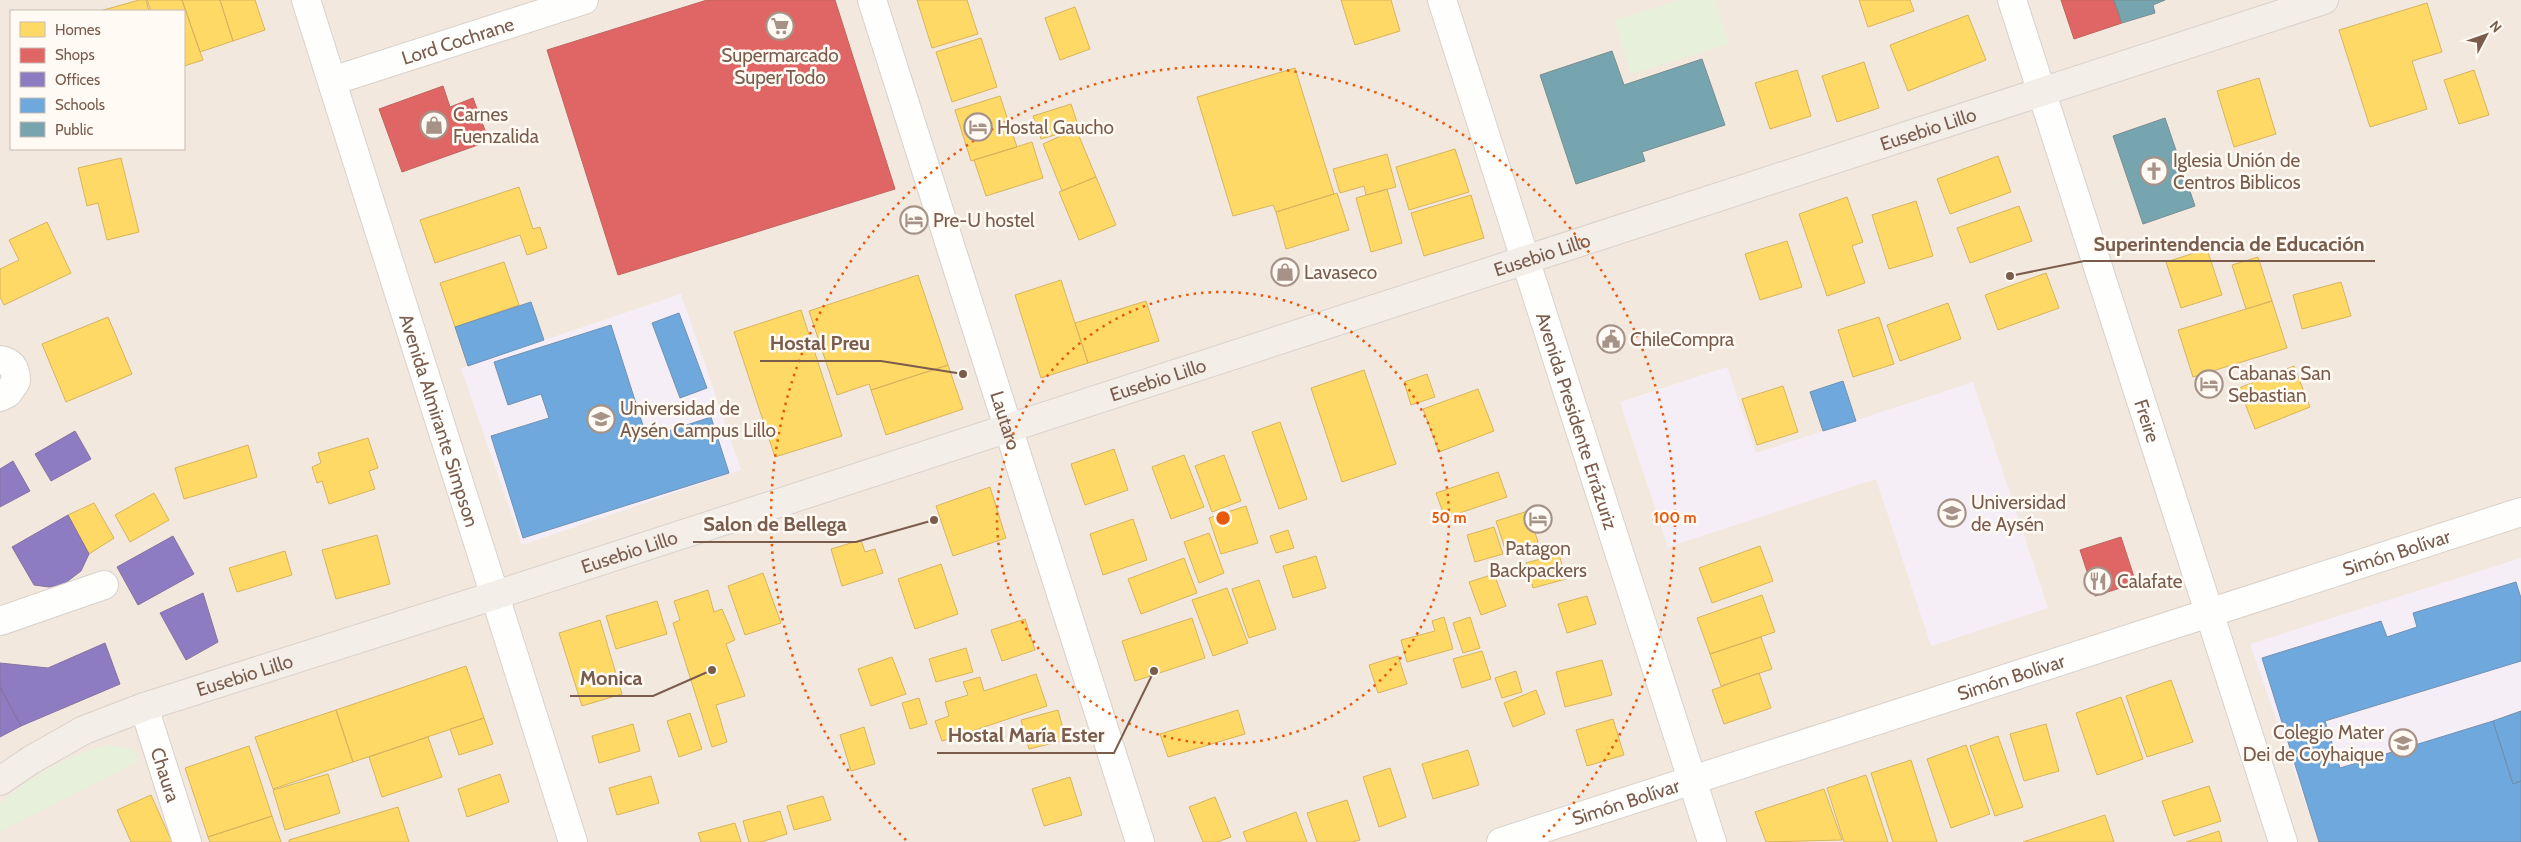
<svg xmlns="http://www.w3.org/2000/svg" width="2521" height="842" font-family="Cabin,sans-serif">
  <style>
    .residential { fill: #f2e8de; fill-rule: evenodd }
    .education { fill: #f6eef6 }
    .green { fill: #e7f0db }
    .homes { fill: #ffd966; stroke: #d7b45e }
    .shops { fill: #e06666; stroke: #c1635e }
    .offices { fill: #8e7cc3; stroke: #8872a0 }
    .schools { fill: #6fa8dc; stroke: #7291b1 }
    .public { fill: #76a5af; stroke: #778f92 }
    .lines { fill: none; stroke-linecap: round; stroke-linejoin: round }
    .street-casing { stroke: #d7d1cb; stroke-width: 30 }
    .secondary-casing { stroke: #d9d2cb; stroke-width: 30 }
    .primary-casing { stroke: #dad1cc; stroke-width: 30 }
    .street { stroke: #fefefd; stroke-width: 28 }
    .secondary { stroke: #fefefd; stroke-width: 28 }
    .primary { stroke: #f3eee8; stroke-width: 28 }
    .ring { fill: none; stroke: #e8590c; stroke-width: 2.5; stroke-dasharray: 2.5 5 }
    .labels { text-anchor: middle; stroke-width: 5; stroke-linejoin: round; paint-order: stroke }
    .street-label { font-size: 19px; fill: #7a5c4d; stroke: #fffaf3 }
    .poi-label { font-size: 19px; fill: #7a5c4d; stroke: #fffaf3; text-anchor: start }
    .centre { fill: #e8590c; stroke: #fffaf3; stroke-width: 2.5 }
    .ring-label { font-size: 15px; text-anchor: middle; font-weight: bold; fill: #e8590c; stroke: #fffaf3; stroke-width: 5; stroke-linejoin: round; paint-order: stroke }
    .leader { fill: none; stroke: #7a5c4d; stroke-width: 2 }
    .callout-dot { fill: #7a5c4d; stroke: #fffaf3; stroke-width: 2 }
    .callout-label { font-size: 20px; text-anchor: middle; font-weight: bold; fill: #7a5c4d; stroke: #fffaf3; stroke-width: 5; stroke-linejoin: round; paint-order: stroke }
  </style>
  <rect width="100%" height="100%" fill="#f9f5f0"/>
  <path class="residential" d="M0 0H2521V842H0ZM11 11H184V149H11Z"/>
  <path class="education" d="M681 294 741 470 522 545 461 368Z
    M1727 367 1756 453 1973 382 2048 608 1931 646 1876 479 1668 547 1620 402Z
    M2521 558V842H2319L2250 644Z"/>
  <path class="green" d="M1680 0H1715L1729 44 1631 74 1614 20Z
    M108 745 132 749 137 754 136 762 0 832V803C29 777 70 754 108 745Z"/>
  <path class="homes" d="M139 0H146L149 11H100Z
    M147 0H182L203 60 184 66V11H151Z
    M182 0H220L233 41 200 52Z
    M220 0H255L265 30 233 41Z
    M917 0H967L978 34 932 48Z
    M1341 0H1391L1400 31 1355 45Z
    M1859 0H1910L1914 11 1868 27Z
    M2427 3 2442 52 2412 61 2427 109 2370 127 2339 30Z
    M1075 7 1090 49 1060 60 1045 18Z
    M1968 15 1986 60 1908 91 1890 45Z
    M981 38 997 87 952 102 936 52Z
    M1864 62 1879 108 1837 122 1822 76Z
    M1295 68 1334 194 1276 212 1273 205 1233 216 1197 97Z
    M1797 70 1811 116 1770 129 1755 83Z
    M2474 70 2489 115 2459 124 2444 80Z
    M2259 78 2276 134 2234 147 2217 91Z
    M1000 96 1017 147 971 161 955 110Z
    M1071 104 1079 128 1041 139 1033 116Z
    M1076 129 1096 177 1062 191 1043 144Z
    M1032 142 1043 178 986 196 974 160Z
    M1455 149 1469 192 1409 210 1396 167Z
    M1387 154 1396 187 1366 195 1364 186 1340 193 1333 169Z
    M1998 156 2011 192 1950 214 1937 179Z
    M121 158 139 232 107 240 98 203 87 206 78 168Z
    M1096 177 1116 225 1079 240 1059 192Z
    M519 187 533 229 540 227 547 248 527 255 520 235 435 263 420 220Z
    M1387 189 1402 243 1371 252 1356 198Z
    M1337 193 1349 230 1286 249 1276 212Z
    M1471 195 1484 238 1424 256 1411 213Z
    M1847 197 1863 242 1852 246 1865 283 1827 296 1799 214Z
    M1916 201 1933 256 1889 269 1872 215Z
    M2019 206 2032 241 1970 263 1957 228Z
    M47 222 71 273 4 305 0 297V269L19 260 9 240Z
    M1787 241 1802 287 1760 300 1745 254Z
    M2207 249 2222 295 2181 308 2166 262Z
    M2258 257 2272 301 2246 309 2232 265Z
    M504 262 519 305 455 327 440 283Z
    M2046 273 2059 308 1998 330 1985 295Z
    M918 275 948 365 871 390 869 384 837 395 809 311Z
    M1061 280 1088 363 1041 378 1015 295Z
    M2341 282 2351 316 2302 329 2293 295Z
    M1146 301 1159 341 1088 363 1075 323Z
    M2272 301 2287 348 2193 377 2178 330Z
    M1948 303 1961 339 1900 361 1887 325Z
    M801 310 842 436 775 457 734 332Z
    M108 317 132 374 66 402 42 344Z
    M1879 317 1894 364 1853 377 1838 330Z
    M948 365 963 409 886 435 871 390Z
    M2294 366 2310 407 2255 429 2239 388Z
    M1364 370 1396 464 1342 482 1311 388Z
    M1427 374 1435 397 1411 405 1404 382Z
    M1783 386 1798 432 1757 445 1742 399Z
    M1478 389 1494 431 1439 452 1423 409Z
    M1280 422 1307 499 1279 509 1252 432Z
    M368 438 378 468 369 471 375 489 329 504 322 481 317 483 312 467 321 463 318 453Z
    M248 445 257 477 184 499 175 468Z
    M1114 449 1128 490 1085 505 1071 464Z
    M1184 455 1204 507 1171 519 1152 467Z
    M1224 455 1241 501 1212 512 1195 466Z
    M1498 472 1507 497 1445 518 1436 493Z
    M990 487 1006 538 953 556 936 506Z
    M154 493 169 520 130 542 115 515Z
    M94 503 114 538 89 554 68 515Z
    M1246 506 1258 543 1221 554 1209 518Z
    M1528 511 1538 542 1506 552 1496 521Z
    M1133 519 1147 560 1103 575 1090 534Z
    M1494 527 1503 554 1475 562 1467 535Z
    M1288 530 1294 548 1276 553 1270 536Z
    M1209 533 1224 573 1199 583 1184 542Z
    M377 535 390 584 336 599 322 550Z
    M861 540 865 552 875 549 883 573 842 586 831 549Z
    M1760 546 1773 581 1712 603 1699 568Z
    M285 551 292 575 237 592 229 568Z
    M1559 554 1566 579 1533 588 1526 563Z
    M1316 556 1326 588 1293 598 1283 566Z
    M1184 558 1197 593 1141 614 1128 579Z
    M941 564 958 614 915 629 898 579Z
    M763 573 781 623 745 635 728 586Z
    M1494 574 1506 606 1481 615 1469 582Z
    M1259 580 1276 629 1249 638 1232 589Z
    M1227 588 1248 643 1213 656 1192 600Z
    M708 590 714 612 722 609 735 640 726 644 745 696 716 705 727 742 712 747 673 623 680 620 674 601Z
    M1762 595 1775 632 1710 654 1697 618Z
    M1587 596 1596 624 1567 633 1558 604Z
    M657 601 667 634 616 649 606 616Z
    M1444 617 1453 649 1407 662 1401 640 1435 631 1432 621Z
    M1470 617 1480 648 1463 653 1453 623Z
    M1192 618 1205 658 1135 681 1122 641Z
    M1025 619 1035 650 1002 661 991 630Z
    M600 620 622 694 582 706 559 633Z
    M1761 637 1772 669 1721 686 1710 654Z
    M966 648 973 672 936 682 929 659Z
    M1482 651 1491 679 1462 688 1453 659Z
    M1398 656 1407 684 1378 693 1369 665Z
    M892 657 906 694 871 706 858 669Z
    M1602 660 1612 695 1565 707 1556 672Z
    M466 666 484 718 353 762 336 710Z
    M1516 671 1522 692 1502 698 1495 678Z
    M1759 673 1771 708 1724 724 1712 690Z
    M1036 674 1047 706 942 741 935 721 949 716 945 702 968 695 963 682 980 677 984 691Z
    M2171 680 2193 742 2147 757 2126 696Z
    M1536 690 1545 714 1513 727 1504 703Z
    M2121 697 2143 759 2097 775 2076 713Z
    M919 698 927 724 910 729 902 703Z
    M336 710 353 762 273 789 255 737Z
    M1058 710 1066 740 1029 749 1021 720Z
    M1238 710 1245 734 1168 757 1160 734Z
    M690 713 702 749 679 757 667 721Z
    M484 718 493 744 459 755 450 729Z
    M1613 719 1624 755 1587 766 1576 730Z
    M633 724 640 751 599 763 592 736Z
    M2046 724 2059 771 2024 781 2010 734Z
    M864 727 875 764 851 771 840 735Z
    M1998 736 2023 807 1995 816 1970 746Z
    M428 737 442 777 382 797 369 757Z
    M1966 745 1990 814 1951 828 1927 759Z
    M249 746 272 816 208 837 185 768Z
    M1468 750 1479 785 1433 799 1422 764Z
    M1911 760 1937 842H1893L1871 773Z
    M1390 768 1406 817 1379 827 1363 777Z
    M328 774 340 813 285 830 273 790Z
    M500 774 509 802 467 817 458 789Z
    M1866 775 1888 842H1844L1827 788Z
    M651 776 659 803 617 815 609 788Z
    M1070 777 1082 815 1044 826 1032 789Z
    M2209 786 2221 821 2174 836 2162 801Z
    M1824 789 1842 840 1766 842 1755 812Z
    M151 795 172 842H131L117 810Z
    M823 796 831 820 794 830 787 806Z
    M1215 797 1231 837 1217 842H1203L1189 807Z
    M1347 800 1360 840 1352 842H1317L1307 813Z
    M398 807 409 842H289V840Z
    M780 811 787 834 761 842H749L743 821Z
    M1296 812 1307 842H1247L1243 832Z
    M2105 815 2114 842H2023Z
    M272 816 281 842H210L208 837Z
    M735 823 741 842H701L698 833Z
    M2219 831 2222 842H2186Z"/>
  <path class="shops" d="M707 0H835L895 189 618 275 547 50Z
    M2061 0H2114L2122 23 2074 39Z
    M443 86 450 107 473 98 489 141 402 172 379 109Z
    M2121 537 2136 583 2095 596 2080 550Z"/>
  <path class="offices" d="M75 431 91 459 51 481 35 454Z
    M13 461 30 491 0 507V469Z
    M68 515 89 554 81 571 64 584 49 587 34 585 12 547Z
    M173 536 194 574 138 605 117 567Z
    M203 593 218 642 186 660 160 613Z
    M105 643 120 684 21 726 0 687V663L48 668Z
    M0 687 21 726 0 737Z"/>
  <path class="schools" d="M531 302 544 340 468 366 455 327Z
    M679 313 707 388 680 398 652 323Z
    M611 325 647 438 711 417 729 473 523 538 491 436 549 418 541 394 508 405 494 362Z
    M1843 381 1856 421 1823 431 1810 392Z
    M2516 582 2521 598V661L2325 721 2340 768 2493 721 2513 784 2521 781V842H2319L2262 658 2381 621 2387 637 2417 627 2413 613Z
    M2521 711V781L2513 784 2493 721Z"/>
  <path class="public" d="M2114 0H2165L2153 5 2155 13 2122 23Z
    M1612 51 1624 85 1702 59 1725 125 1642 152 1645 161 1576 184 1540 75Z
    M2165 118 2195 206 2143 224 2113 136Z"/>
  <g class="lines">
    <g class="street-casing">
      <g id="street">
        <path id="s1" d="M872 0 1140 842"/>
        <path id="s2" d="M2012 0 2283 842"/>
        <path d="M0 360C12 362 16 369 16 381L8 393 0 397"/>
        <path d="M0 621 104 585"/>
        <path id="s3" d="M144 707 187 842"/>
      </g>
    </g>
    <g class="secondary-casing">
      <g id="secondary">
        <path id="s4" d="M306 0 573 842"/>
        <path id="s5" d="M1442 0 1712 842"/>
        <path id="s6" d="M332 81 584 0"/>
        <path id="s7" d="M1501 842 2521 512"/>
      </g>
    </g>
    <g class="primary-casing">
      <g id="primary">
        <path id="s8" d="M0 781 31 760 84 730 144 707 496 595 2324 0"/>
      </g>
    </g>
    <use href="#street" class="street"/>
    <use href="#secondary" class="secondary"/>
    <use href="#primary" class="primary"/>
  </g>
  <g class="ring">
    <circle cx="1223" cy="518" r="226"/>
    <path d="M906 840A452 452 0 1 1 1540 840"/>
  </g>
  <defs>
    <g id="supermarket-ring" transform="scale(1.4375)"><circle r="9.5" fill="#fffaf3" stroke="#a69286" stroke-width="1.5"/><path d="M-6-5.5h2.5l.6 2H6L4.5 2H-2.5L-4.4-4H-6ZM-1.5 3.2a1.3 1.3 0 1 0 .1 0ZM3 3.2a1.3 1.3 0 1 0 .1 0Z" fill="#a69286"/></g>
    <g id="shop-ring" transform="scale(1.4375)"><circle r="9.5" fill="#fffaf3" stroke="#a69286" stroke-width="1.5"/><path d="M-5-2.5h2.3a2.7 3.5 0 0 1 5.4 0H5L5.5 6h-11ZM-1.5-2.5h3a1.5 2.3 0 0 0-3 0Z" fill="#a69286"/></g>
    <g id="hotel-ring" transform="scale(1.4375)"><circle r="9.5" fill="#fffaf3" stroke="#a69286" stroke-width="1.5"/><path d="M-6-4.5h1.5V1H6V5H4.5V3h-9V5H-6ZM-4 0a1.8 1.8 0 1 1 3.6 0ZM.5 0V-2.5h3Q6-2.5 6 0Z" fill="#a69286"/></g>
    <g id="church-ring" transform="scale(1.4375)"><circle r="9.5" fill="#fffaf3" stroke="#a69286" stroke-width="1.5"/><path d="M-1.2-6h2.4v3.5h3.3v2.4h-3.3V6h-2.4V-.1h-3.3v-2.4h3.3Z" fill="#a69286"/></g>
    <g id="civic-ring" transform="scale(1.4375)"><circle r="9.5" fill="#fffaf3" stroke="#a69286" stroke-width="1.5"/><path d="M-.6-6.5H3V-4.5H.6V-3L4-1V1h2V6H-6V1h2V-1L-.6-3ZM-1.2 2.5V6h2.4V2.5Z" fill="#a69286"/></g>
    <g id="university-ring" transform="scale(1.4375)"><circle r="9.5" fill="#fffaf3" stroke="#a69286" stroke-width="1.5"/><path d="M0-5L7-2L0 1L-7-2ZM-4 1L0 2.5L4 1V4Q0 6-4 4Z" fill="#a69286"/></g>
    <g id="restaurant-ring" transform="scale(1.4375)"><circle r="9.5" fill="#fffaf3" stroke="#a69286" stroke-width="1.5"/><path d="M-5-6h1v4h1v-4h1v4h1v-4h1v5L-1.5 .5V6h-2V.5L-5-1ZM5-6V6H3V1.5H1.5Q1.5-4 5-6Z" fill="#a69286"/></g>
    <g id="school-ring" transform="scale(1.4375)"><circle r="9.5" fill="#fffaf3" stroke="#a69286" stroke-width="1.5"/><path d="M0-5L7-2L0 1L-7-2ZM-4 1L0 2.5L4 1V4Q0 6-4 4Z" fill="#a69286"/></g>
  </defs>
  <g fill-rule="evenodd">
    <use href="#supermarket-ring" x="780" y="26"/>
    <use href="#shop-ring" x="434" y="125"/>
    <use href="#hotel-ring" x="978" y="127"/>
    <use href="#church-ring" x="2154" y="171"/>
    <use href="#hotel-ring" x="914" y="220"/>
    <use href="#shop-ring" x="1285" y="272"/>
    <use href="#civic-ring" x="1611" y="339"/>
    <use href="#hotel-ring" x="2209" y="384"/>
    <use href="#university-ring" x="601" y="419"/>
    <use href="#university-ring" x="1952" y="513"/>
    <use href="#hotel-ring" x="1538" y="519"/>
    <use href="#restaurant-ring" x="2098" y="581"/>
    <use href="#school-ring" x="2403" y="743"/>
  </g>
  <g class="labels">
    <g class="street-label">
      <text dy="7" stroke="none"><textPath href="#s6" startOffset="132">Lord Cochrane</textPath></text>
      <text dy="7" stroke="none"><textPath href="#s8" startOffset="2038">Eusebio Lillo</textPath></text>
      <text dy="7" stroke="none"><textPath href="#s8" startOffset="1632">Eusebio Lillo</textPath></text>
      <text dy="7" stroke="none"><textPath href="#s8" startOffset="1228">Eusebio Lillo</textPath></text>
      <text dy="7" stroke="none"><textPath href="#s4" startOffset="441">Avenida Almirante Simpson</textPath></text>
      <text dy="7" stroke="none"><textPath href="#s1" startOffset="441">Lautaro</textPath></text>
      <text dy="7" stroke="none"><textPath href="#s5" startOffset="442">Avenida Presidente Errázuriz</textPath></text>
      <text dy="7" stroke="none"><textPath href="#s2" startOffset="442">Freire</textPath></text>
      <text dy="7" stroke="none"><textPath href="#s8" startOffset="672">Eusebio Lillo</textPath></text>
      <text dy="7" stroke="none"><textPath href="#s7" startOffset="941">Simón Bolívar</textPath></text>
      <text dy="7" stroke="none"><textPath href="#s8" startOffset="268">Eusebio Lillo</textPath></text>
      <text dy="7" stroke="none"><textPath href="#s7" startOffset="536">Simón Bolívar</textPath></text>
      <text dy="7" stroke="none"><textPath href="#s3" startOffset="71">Chaura</textPath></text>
      <text dy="7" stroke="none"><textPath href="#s7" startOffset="131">Simón Bolívar</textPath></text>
    </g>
    <g class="poi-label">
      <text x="780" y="62" text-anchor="middle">Supermarcado<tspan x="780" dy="22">Super Todo</tspan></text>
      <text x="453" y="121">Carnes<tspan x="453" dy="22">Fuenzalida</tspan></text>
      <text x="997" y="134">Hostal Gaucho</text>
      <text x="2173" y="167">Iglesia Unión de<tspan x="2173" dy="22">Centros Biblicos</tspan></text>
      <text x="933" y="227">Pre-U hostel</text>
      <text x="1304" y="279">Lavaseco</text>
      <text x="1630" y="346">ChileCompra</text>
      <text x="2228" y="380">Cabanas San<tspan x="2228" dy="22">Sebastian</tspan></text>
      <text x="620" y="415">Universidad de<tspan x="620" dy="22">Aysén Campus Lillo</tspan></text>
      <text x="1971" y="509">Universidad<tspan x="1971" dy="22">de Aysén</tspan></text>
      <text x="1538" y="555" text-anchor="middle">Patagon<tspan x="1538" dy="22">Backpackers</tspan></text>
      <text x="2117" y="588">Calafate</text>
      <text x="2384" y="739" text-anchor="end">Colegio Mater<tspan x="2384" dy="22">Dei de Coyhaique</tspan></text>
    </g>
  </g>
  <circle cx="1223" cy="518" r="8" class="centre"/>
  <g class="ring-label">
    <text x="1449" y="523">50 m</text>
    <text x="1675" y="523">100 m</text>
  </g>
  <path class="leader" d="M2010 276L2084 261H2375M963 374L881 361H760M934 520L856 542H693M712 670L653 696H570M1154 671L1114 753H937"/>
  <g class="callout-dot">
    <circle cx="2010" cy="276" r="5"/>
    <circle cx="963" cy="374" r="5"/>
    <circle cx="934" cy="520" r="5"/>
    <circle cx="712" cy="670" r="5"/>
    <circle cx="1154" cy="671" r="5"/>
  </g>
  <g class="callout-label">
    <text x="2229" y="251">Superintendencia de Educación</text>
    <text x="820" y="350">Hostal Preu</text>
    <text x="775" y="531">Salon de Bellega</text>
    <text x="611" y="685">Monica</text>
    <text x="1026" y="742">Hostal María Ester</text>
  </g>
  <rect x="10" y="10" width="175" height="140" fill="#fffaf3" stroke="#cabbb1"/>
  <rect x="20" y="22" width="25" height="15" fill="#ffd966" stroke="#cabbb1"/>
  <text x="55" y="35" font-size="15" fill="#7a5c4d">Homes</text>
  <rect x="20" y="48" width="25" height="15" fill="#e06666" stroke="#cabbb1"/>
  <text x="55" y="60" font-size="15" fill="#7a5c4d">Shops</text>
  <rect x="20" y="72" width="25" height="15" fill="#8e7cc3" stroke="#cabbb1"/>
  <text x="55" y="85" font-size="15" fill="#7a5c4d">Offices</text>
  <rect x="20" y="98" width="25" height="15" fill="#6fa8dc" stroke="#cabbb1"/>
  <text x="55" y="110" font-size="15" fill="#7a5c4d">Schools</text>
  <rect x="20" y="122" width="25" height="15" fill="#76a5af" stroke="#cabbb1"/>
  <text x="55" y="135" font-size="15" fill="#7a5c4d">Public</text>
  <g transform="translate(2486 35) rotate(49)" stroke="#fffaf3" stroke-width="4" paint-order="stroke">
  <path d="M0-4L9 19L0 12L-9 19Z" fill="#7a5c4d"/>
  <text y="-8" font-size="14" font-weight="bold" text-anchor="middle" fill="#7a5c4d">N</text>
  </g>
</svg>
